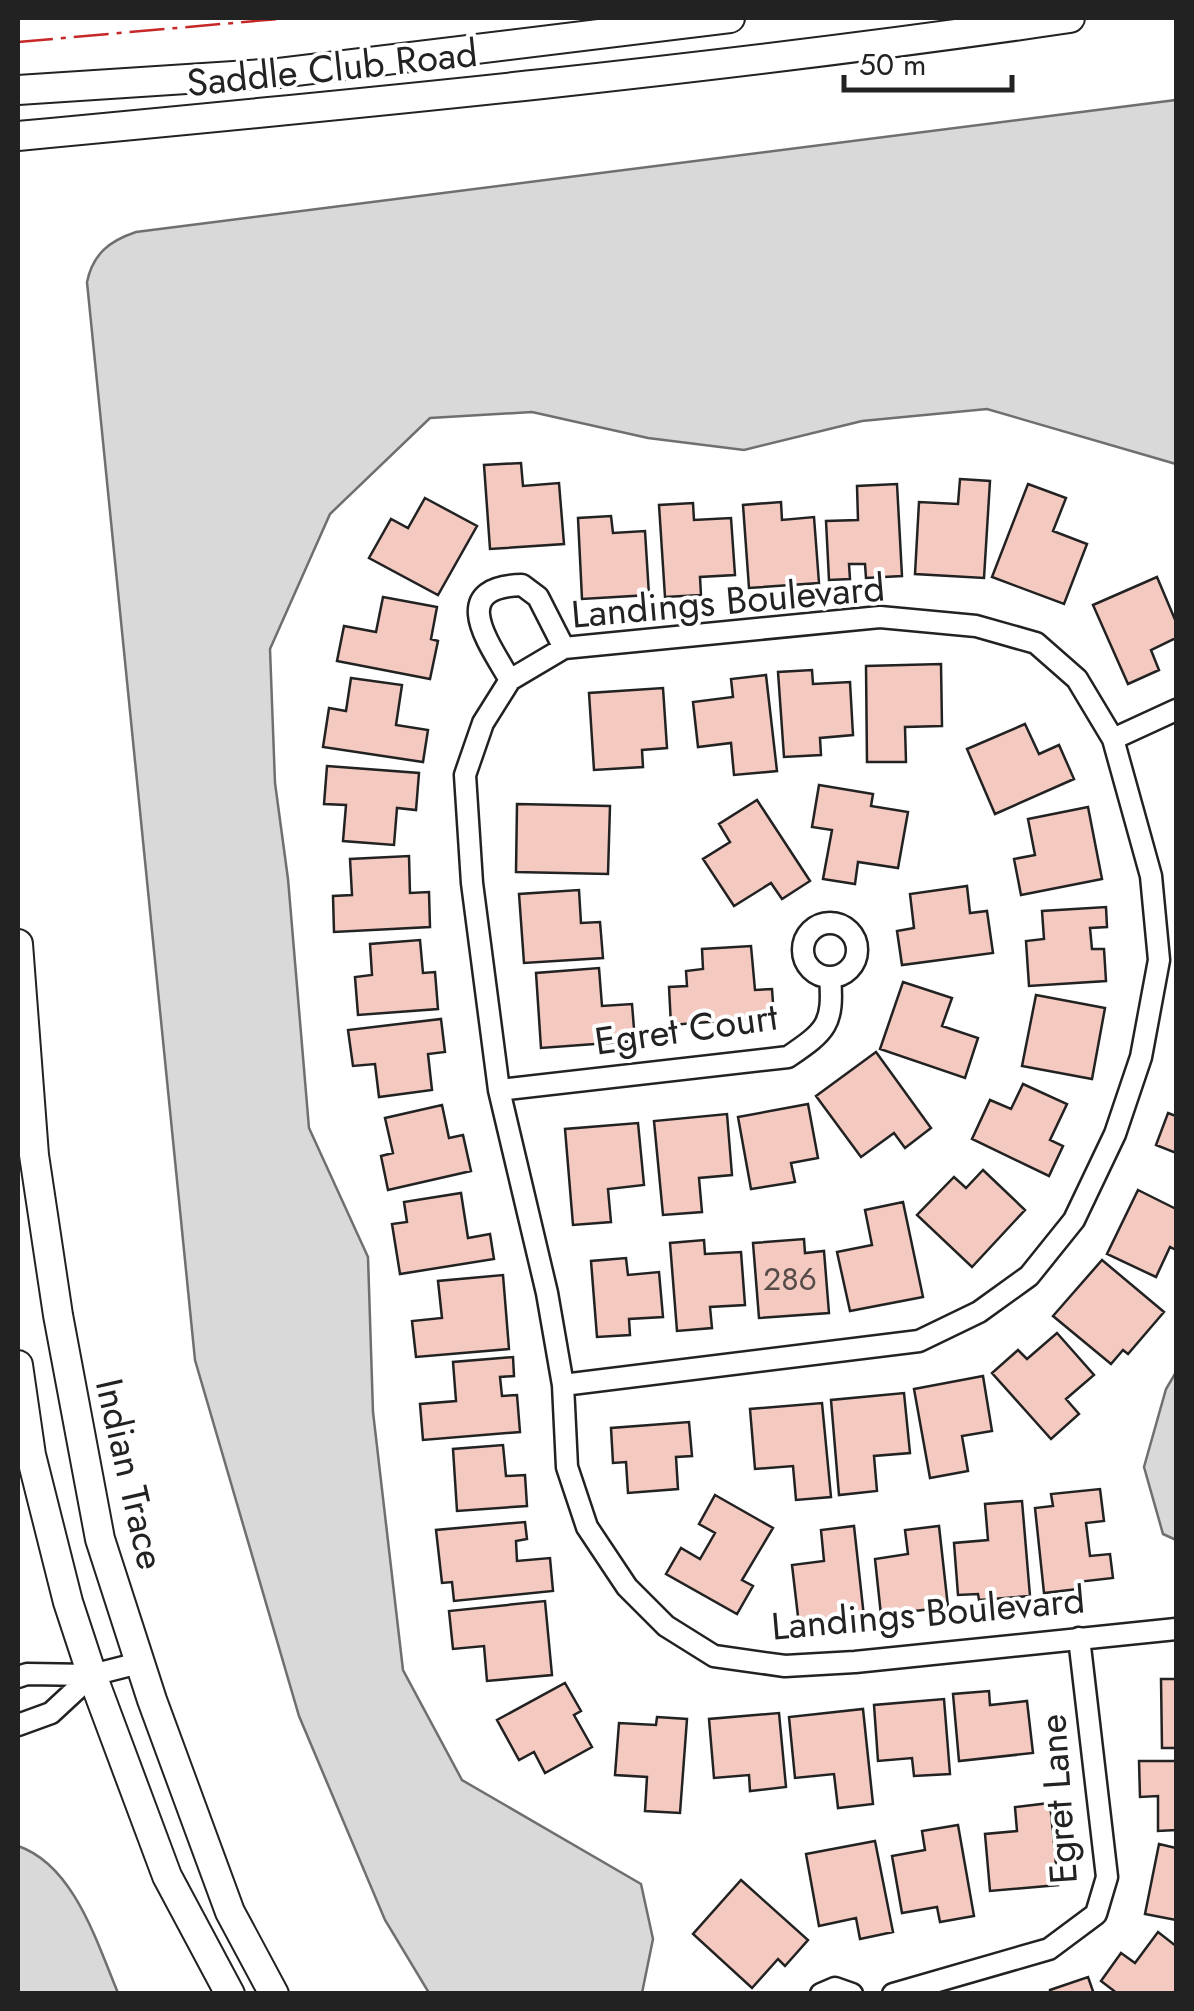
<svg xmlns="http://www.w3.org/2000/svg" width="1194" height="2011" font-family="Jost,sans-serif">
  <style>
    .water { fill: #d9d9d9; stroke: #6f6f6f; stroke-width: 2.5 }
    .building { fill: #f3c9c0; stroke: #222; stroke-width: 2.5 }
    .lines { fill: none; stroke-linecap: round; stroke-linejoin: round }
    .street-casing { stroke: #222; stroke-width: 25 }
    .secondary-casing { stroke: #222; stroke-width: 32 }
    .street { stroke: #fff; stroke-width: 20 }
    .secondary { stroke: #fff; stroke-width: 28 }
    .power { stroke: #c62828; stroke-width: 2.5; stroke-dasharray: 35 8 5 8; stroke-linecap: butt }
    .labels { text-anchor: middle; stroke-width: 8; stroke-linejoin: round; paint-order: stroke }
    .number-label { font-size: 32px; fill: #564c4a }
    .street-label { font-size: 38px; fill: #222; stroke: #fff }
  </style>
  <rect width="100%" height="100%" fill="#fff"/>
  <path class="water" d="M1176 100V464L987 409 862 421 744 450 648 438 532 412 430 418 330 514 270 649 275 783 288 879 309 1128 368 1257 373 1412 403 1670 462 1780 641 1884 653 1939 642 1993H429L385 1920 299 1716 195 1360 87 282C93 254 109 241 136 232Z
    M1176 1372V1540L1163 1534 1144 1467 1166 1389Z
    M18 1846C74 1865 97 1943 118 1993H18Z"/>
  <path class="building" d="M521 463 523 486 559 483 564 544 490 549 484 465Z
    M960 479 990 481 984 578 915 574 919 502 958 504Z
    M897 484 902 576 866 578 865 564H849L850 579 829 580 826 521 858 520 857 486Z
    M1028 484 1066 498 1053 531 1087 544 1064 604 992 577Z
    M425 498 477 526 438 595 369 558 391 519 408 528Z
    M781 502 782 520 814 517 819 583 749 588 743 505Z
    M693 503 694 520 731 518 735 575 700 577 701 595 665 597 659 505Z
    M611 516 613 533 645 531 649 595 582 599 578 518Z
    M1157 577 1176 622V638L1151 650 1159 670 1128 684 1093 605Z
    M383 597 437 607 431 639 438 641 430 679 337 661 344 626 376 632Z
    M941 664 942 726 905 727 906 762H867L866 666Z
    M812 670 813 684 850 682 853 735 820 738 821 755 784 757 778 672Z
    M766 675 777 771 734 775 731 743 698 747 693 702 733 697 731 679Z
    M351 678 402 685 396 725 428 730 423 762 323 747 329 708 346 711Z
    M663 688 667 748 642 750 643 767 594 770 589 693Z
    M1025 724 1039 754 1059 745 1074 779 995 814 967 749Z
    M327 766 419 773 416 810 397 808 394 845 343 841 346 805 324 804Z
    M819 785 873 794 871 806 908 812 898 868 858 862 855 884 823 879 832 830 812 827Z
    M757 800 810 881 782 899 771 883 734 906 703 859 730 842 719 824Z
    M517 804 610 806 608 874 516 872Z
    M1088 807 1102 879 1021 895 1014 859 1035 855 1028 819Z
    M409 856 410 893 429 892 430 927 334 932 333 896 352 895 350 859Z
    M967 886 970 913 987 911 993 953 902 965 897 931 914 928 910 894Z
    M579 890 581 923 600 922 603 958 524 963 519 894Z
    M1106 907 1107 927 1090 928 1092 949H1104L1106 981 1029 986 1026 941 1044 939 1042 911Z
    M420 940 423 973 435 972 438 1009 358 1015 355 977 372 975 370 944Z
    M751 946 755 990 772 989 774 1017 671 1025 669 987 687 986 686 971 703 969 702 949Z
    M599 968 602 1006 632 1004 635 1041 541 1048 536 973Z
    M903 982 952 998 942 1026 978 1038 965 1078 880 1049Z
    M1036 995 1105 1008 1092 1079 1022 1066Z
    M441 1019 445 1052 428 1054 432 1090 379 1097 375 1064 353 1066 348 1030Z
    M876 1052 931 1128 905 1148 894 1133 861 1157 816 1096Z
    M1023 1084 1067 1104 1050 1140 1063 1146 1049 1176 972 1139 990 1100 1011 1109Z
    M808 1104 818 1158 791 1163 795 1182 751 1189 738 1117Z
    M442 1105 449 1138 463 1135 471 1171 388 1190 381 1156 393 1153 385 1118Z
    M1168 1113 1176 1116V1153L1156 1145Z
    M727 1114 732 1175 699 1178 702 1212 663 1215 654 1121Z
    M638 1123 644 1185 608 1189 611 1222 573 1225 565 1129Z
    M983 1170 1025 1210 972 1267 917 1215 954 1177 966 1188Z
    M1138 1190 1176 1209V1250L1170 1247 1156 1277 1107 1254Z
    M461 1193 468 1238 490 1234 494 1259 400 1274 392 1224 407 1222 404 1202Z
    M903 1202 923 1297 850 1311 837 1252 872 1245 865 1210Z
    M804 1239 805 1253 824 1251 829 1313 759 1318 753 1243Z
    M704 1240 705 1254 741 1252 745 1305 710 1307 712 1328 677 1331 670 1243Z
    M626 1258 628 1275 659 1272 663 1317 629 1319 630 1335 597 1337 591 1261Z
    M1102 1260 1164 1312 1128 1354 1123 1350 1111 1364 1053 1316Z
    M503 1275 509 1349 416 1357 412 1321 442 1318 438 1281Z
    M1057 1333 1094 1375 1066 1399 1079 1414 1051 1439 992 1373 1018 1350 1027 1359Z
    M513 1357 514 1376 500 1377 502 1396 517 1395 520 1432 423 1440 420 1404 456 1401 453 1362Z
    M983 1376 992 1431 962 1436 968 1471 930 1478 914 1389Z
    M904 1393 910 1453 874 1456 877 1491 839 1495 831 1400Z
    M822 1403 831 1497 796 1500 793 1466 755 1469 750 1409Z
    M689 1422 692 1456 676 1457 678 1489 628 1493 626 1462 613 1463 611 1428Z
    M503 1445 506 1476 525 1475 527 1506 457 1511 453 1449Z
    M1100 1489 1104 1521 1086 1523 1090 1556 1110 1554 1113 1578 1077 1582 1078 1589 1044 1593 1035 1508 1053 1506 1051 1494Z
    M715 1495 773 1528 742 1580 753 1586 737 1614 666 1574 681 1548 700 1559 715 1533 699 1524Z
    M1022 1501 1030 1596 979 1600 978 1594 958 1595 954 1543 988 1540 985 1504Z
    M525 1522 527 1539 516 1541 517 1561 550 1558 553 1591 454 1601 452 1582 442 1583 436 1530Z
    M854 1526 864 1617 799 1625 792 1565 824 1561 821 1530Z
    M939 1526 948 1607 881 1615 875 1559 908 1554 905 1530Z
    M545 1601 552 1675 487 1681 484 1646 453 1649 449 1611Z
    M1161 1679H1176V1748H1162Z
    M565 1683 581 1711 574 1715 592 1747 545 1773 534 1752 519 1760 497 1720Z
    M989 1691 990 1705 1027 1701 1033 1753 959 1761 953 1694Z
    M944 1699 950 1774 914 1776 912 1758 878 1761 874 1705Z
    M863 1709 873 1804 838 1808 834 1774 795 1778 789 1717Z
    M779 1713 786 1787 750 1791 749 1775 714 1778 709 1719Z
    M657 1717 687 1719 680 1813 645 1811 647 1777 615 1775 619 1723 656 1725Z
    M1139 1761H1176V1830L1158 1831V1796L1140 1797Z
    M1050 1803 1058 1885 990 1891 985 1834 1017 1831 1015 1807Z
    M958 1825 974 1916 940 1922 937 1907 902 1913 892 1856 925 1850 922 1831Z
    M875 1841 893 1932 860 1939 856 1918 819 1926 806 1854Z
    M1159 1844 1176 1848V1920L1145 1914Z
    M741 1880 808 1940 785 1966 778 1959 752 1988 693 1934Z
    M1158 1932 1176 1946V1994H1118L1101 1981 1121 1953 1135 1963Z
    M1088 1977 1094 1994H1050V1990Z"/>
  <g class="lines">
    <g class="street-casing">
      <path id="street" d="M510 680C488 642 447 587 522 585L538 597 564 648
        M1113 739 1176 710
        M803 950a27 27 0 1 1 54 0a27 27 0 1 1-54 0Z
        M499 1090 788 1057C826 1031 834 1025 830 977
        M563 1385 919 1341 979 1312 1029 1276 1074 1220 1115 1134 1141 1057 1159 960 1151 876 1113 739 1077 679 1036 643 976 626 880 617 564 648 510 680 483 723 465 775 472 883 499 1090 547 1293 563 1385 567 1467 587 1527 627 1587 666 1626 714 1656 785 1666 855 1662 1176 1629
        M18 1677 27 1674 92 1675 139 1663
        M18 1725 51 1713 92 1675
        M821 1994 835 1988 852 1994
        M893 1994 1049 1949 1096 1914 1107 1877 1079 1638"/>
    </g>
    <g class="secondary-casing">
      <path id="secondary" d="M18 90 279 73 730 18
        M18 136C369 103 721 69 1070 18
        M18 944 34 1155 58 1315 100 1539 152 1700 230 1912 274 1994
        M18 1365 31 1455 68 1602 92 1675 167 1876 230 1994"/>
    </g>
    <use href="#street" class="street"/>
    <use href="#secondary" class="secondary"/>
    <path class="power" d="M18 42 289 18"/>
  </g>
  <g class="labels">
    <g class="number-label">
      <text x="790" y="1290">286</text>
    </g>
    <g class="street-label">
      <text transform="translate(332 68) rotate(-6)" y="13">Saddle Club Road</text>
      <text transform="translate(728 601) rotate(-5)" y="13">Landings Boulevard</text>
      <text transform="translate(686 1029) rotate(-8)" y="13">Egret Court</text>
      <text transform="translate(130 1474) rotate(77)" y="13">Indian Trace</text>
      <text transform="translate(928 1613) rotate(-5)" y="13">Landings Boulevard</text>
      <text transform="translate(1058 1799) rotate(-94)" y="13">Egret Lane</text>
    </g>
  </g>
  <rect width="1194" height="2011" fill="none" stroke="#222222" stroke-width="40"/>
  <path d="M844 75v15h168v-15" fill="none" stroke="#222222" stroke-width="5"/>
  <text x="859" y="75" font-size="30" fill="#222222" stroke="#ffffff" stroke-width="8" paint-order="stroke">50 m</text>
</svg>
